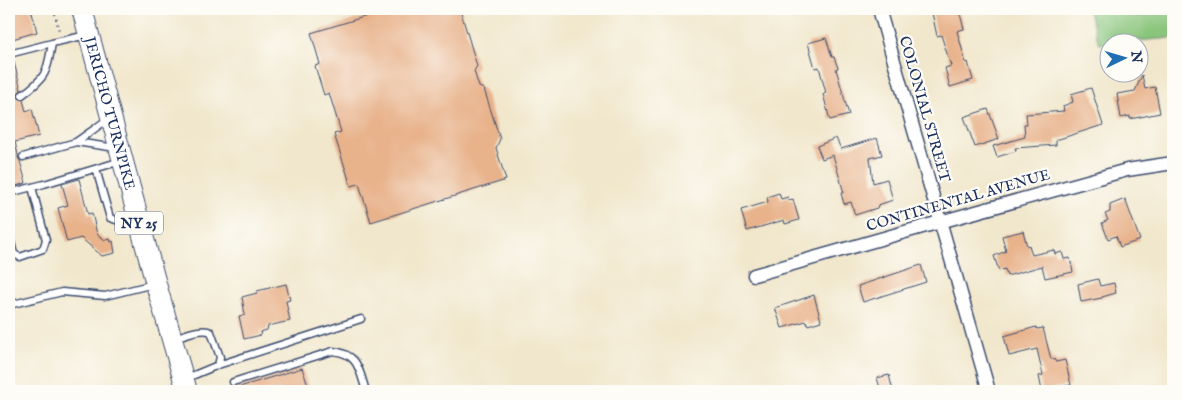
<svg xmlns="http://www.w3.org/2000/svg" width="1182" height="400" font-family="'IM FELL English',serif">
  <style>
    .green { fill: #88c47a; stroke: #527a6c }
    .building { fill: #e8b28b }
    .lines { fill: none; stroke-linecap: round; stroke-linejoin: round }
    .lane-casing { stroke: #3b4b6e; stroke-width: 9 }
    .street-casing { stroke: #3b4b6e; stroke-width: 15 }
    .primary-casing { stroke: #3b4b6e; stroke-width: 22 }
    .path { stroke: #3b4b6e; stroke-width: 2.5; stroke-dasharray: 1 4; stroke-linecap: butt }
    .lane { stroke: #fff; stroke-width: 6 }
    .street { stroke: #fff; stroke-width: 12 }
    .primary { stroke: #fff; stroke-width: 20 }
    .labels { text-anchor: middle; stroke-width: 4.5; stroke-linejoin: round; paint-order: stroke }
    .shield { fill: #fdfcf7; stroke: #5f6c8c; stroke-width: 1 }
    .shield-label { font-size: 14px; font-weight: bold; fill: #1b2f5e }
    .street-label { font-size: 15px; fill: #1b2f5e; stroke: #fdfcf7 }
  </style>
  <rect width="100%" height="100%" fill="#fdfcf7"/>
  <filter id="ink" filterUnits="userSpaceOnUse"><feTurbulence type="fractalNoise" baseFrequency=".02" numOctaves="2"/><feDisplacementMap in="SourceGraphic" scale="10" xChannelSelector="R" yChannelSelector="G"/><feConvolveMatrix kernelMatrix="1 2 1 2 8 2 1 2 1" color-interpolation-filters="sRGB"/></filter>
  <filter id="wash" filterUnits="userSpaceOnUse"><feTurbulence type="fractalNoise" baseFrequency=".0096" numOctaves="4" result="noise"/><feDisplacementMap in="SourceGraphic" scale="20" xChannelSelector="R" yChannelSelector="G"/><feGaussianBlur stdDeviation="1.12" result="paint"/><feColorMatrix in="noise" values="0 0 0 0 0 0 0 0 0 0 0 0 0 0 0 0 0 1.4 0 .05"/><feComposite in="paint" operator="in"/></filter>
  <g filter="url(#wash)">
    <rect width="100%" height="100%" fill="#f1e7cc"/>
    <path class="green" d="M1088 9H1173V38L1099 44Z"/>
    <g id="blocks">
      <path class="building" d="M9 9H31L37 32 9 40Z
        M390 9H460L477 66 474 71 479 87 484 89 500 139 496 148 506 180 371 222 359 184 351 186 334 134 341 132 329 93 324 95 315 66 320 64 311 33Z
        M935 9H957L958 14H960L964 29 957 31 966 63 968 62 973 80 950 87 945 68 951 66 941 35 937 36 932 13 935 12Z
        M826 38 832 57H834L838 68 836 69 849 115 830 120 823 94 826 93 819 67 815 68 808 43Z
        M13 58 21 90 18 93 17 96 20 99 23 100 26 111 32 109 39 136 15 142 18 155V158L20 161 26 183 9 188V59Z
        M1142 75 1145 89 1155 87 1160 113 1130 119V116L1121 118 1117 94 1135 91Z
        M1091 88 1103 125 1056 140V145L1015 148 1016 151 997 157 993 146 1025 137 1024 124H1027L1026 114 1064 111 1063 106 1073 102 1071 94Z
        M988 109 999 139 975 147 964 117Z
        M836 138 841 149 877 138 882 155 870 158 873 183 887 179 893 200 878 205 877 208 855 215 851 202 844 204 841 193H844L833 155 822 159 817 146Z
        M79 179 88 214 92 213 97 234 105 240 110 239 111 242 113 241 115 253 102 256 81 238 67 242 58 208 68 205 62 184Z
        M779 193 781 199 788 197 789 200 793 199 799 220 785 224 784 220 747 231 741 210 768 202 767 197Z
        M1125 199 1140 240 1120 247 1116 236 1108 239 1102 223 1108 220 1105 214 1110 212V205Z
        M1023 231 1027 246 1029 245 1032 255 1054 250 1055 254 1062 252 1064 259 1070 258 1073 272 1045 278 1042 266 1007 276 1005 269 999 271 994 256 1006 251 1002 236Z
        M921 265 926 282 863 302 858 286Z
        M1098 279 1100 286 1114 283 1116 293 1102 297V298L1081 302 1078 284Z
        M286 284 290 300 286 301 290 321 268 326 267 330 260 332 261 335 244 339 239 316 245 315 242 297 257 293V291Z
        M814 295 821 321 808 325 806 321 782 328 775 308Z
        M1036 327 1037 329 1043 328 1051 359H1054L1056 362 1065 360 1071 385 1042 391 1039 376 1043 375 1037 349 1009 356 1004 336Z
        M302 368 310 391H236V388Z
        M889 375 893 391H881L877 378Z"/>
    </g>
  </g>
  <g filter="url(#ink)">
    <use href="#blocks" fill-opacity="0" stroke="#3b4b6e" stroke-width="1"/>
    <g class="lines">
      <g class="lane-casing">
        <path id="lane" d="M52 43 87 35
          M9 54 52 43C47 72 47 77 22 95
          M76 142 116 148
          M23 157 76 142 93 130 109 118
          M96 169 110 218 116 220 136 214
          M9 193 44 184 121 161
          M9 234 14 254 20 257 43 249 46 240 32 187
          M9 305 62 292 105 296 154 284
          M174 338C184 335 202 327 211 332L220 357 218 365
          M187 378 218 365 361 319
          M233 382 333 351C359 354 359 370 366 391"/>
      </g>
      <g class="street-casing">
        <path id="street" d="M879 9 989 391
          M754 275 940 222 1127 170 1173 163"/>
      </g>
      <g class="primary-casing">
        <g id="primary">
          <path id="s1" d="M82 9 156 284 187 391"/>
        </g>
      </g>
      <path class="path" d="M54 9 59 31"/>
      <use href="#lane" class="lane"/>
      <use href="#street" class="street"/>
      <use href="#primary" class="primary"/>
    </g>
  </g>
  <g class="labels">
    <rect class="shield" x="115" y="211.5" width="48" height="23" rx="4"/>
    <g class="shield-label">
      <text x="139" y="228">NY 25</text>
    </g>
    <g class="street-label">
      <text transform="translate(925 109) rotate(74)" y="5">COLONIAL STREET</text>
      <text dy="5" stroke="none"><textPath href="#s1" startOffset="108">JERICHO TURNPIKE</textPath></text>
      <text transform="translate(958 200) rotate(-16)" y="5">CONTINENTAL AVENUE</text>
    </g>
  </g>
  <rect width="1182" height="400" fill="none" stroke="#fdfcf7" stroke-width="30"/>
  <g transform="translate(1124 58) rotate(85)"><circle r="24" fill="#fdfcf7" stroke="#a3aaba"/>
  <path d="M0-4L9 19L0 12L-9 19Z" fill="#1f6fb2"/>
  <text y="-8" font-size="14" font-weight="bold" text-anchor="middle" fill="#1b2f5e">N</text>
  </g>
</svg>
